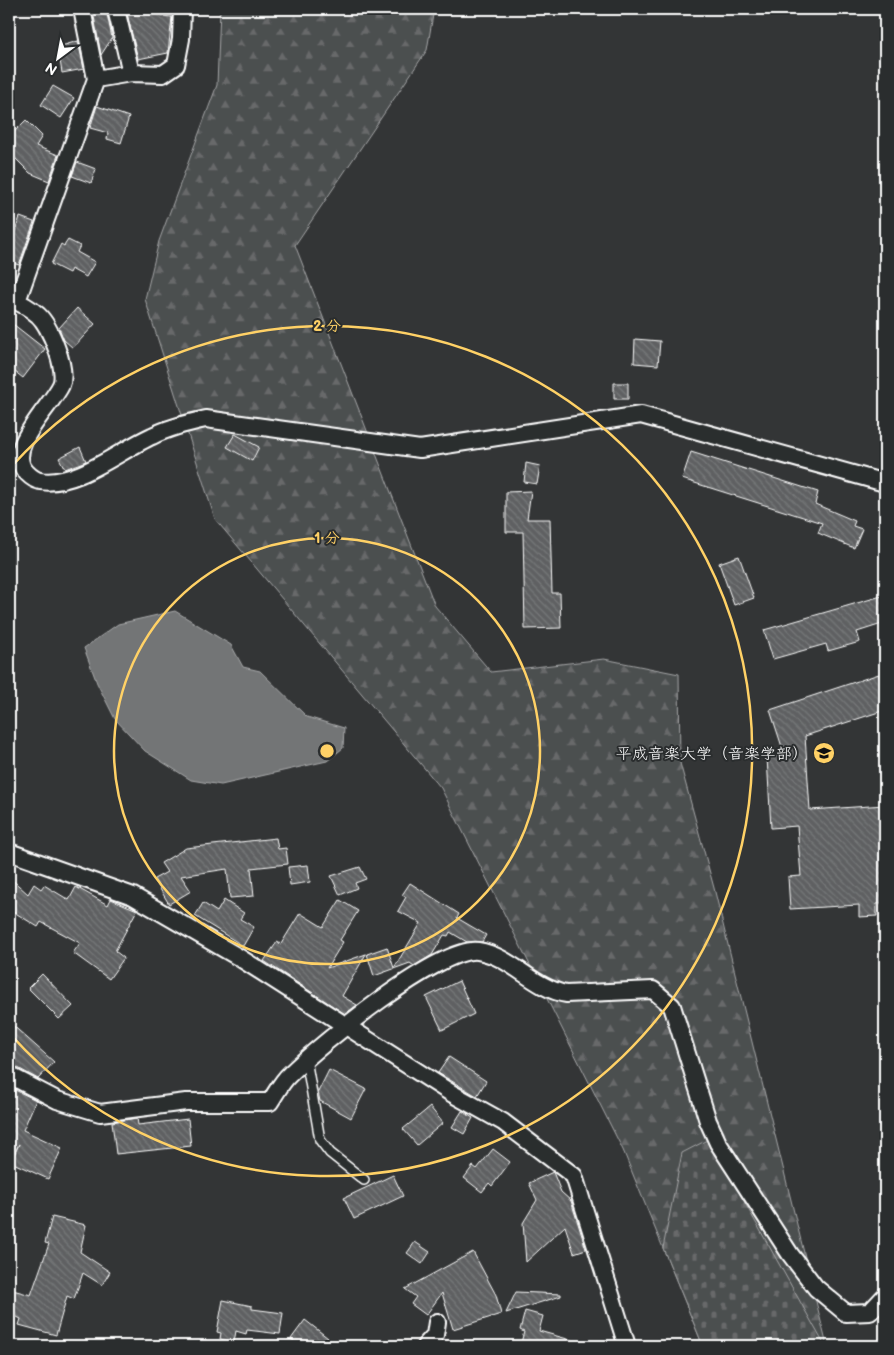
<svg xmlns="http://www.w3.org/2000/svg" width="894" height="1355" font-family="'Balsamiq Sans','Klee One',sans-serif">
  <style>
    .forest { fill: url(#forest-firs); stroke: #a6a7a8 }
    .cemetery { fill: url(#cemetery-stones); stroke: #a6a7a8 }
    .water { fill: #737576; stroke: #abacad }
    .building { fill: url(#building-back-hatch); stroke: #fff }
    .lines { fill: none; stroke-linecap: round; stroke-linejoin: round }
    .lane-casing { stroke: #fff; stroke-width: 12 }
    .street-casing { stroke: #fff; stroke-width: 20 }
    .lane { stroke: #2a2d2e; stroke-width: 9 }
    .street { stroke: #2a2d2e; stroke-width: 16 }
    .ring { fill: none; stroke: #ffd166; stroke-width: 2.5 }
    .labels { text-anchor: middle; stroke-width: 4; stroke-linejoin: round; paint-order: stroke }
    .poi-label { font-size: 16px; fill: #fff; stroke: #2a2d2e; text-anchor: end }
    .centre { fill: #ffd166; stroke: #2a2d2e; stroke-width: 2.5 }
    .ring-label { font-size: 15px; text-anchor: middle; font-weight: bold; fill: #ffd166; stroke: #2a2d2e; stroke-width: 4; stroke-linejoin: round; paint-order: stroke }
  </style>
  <defs>
    <pattern id="forest-firs" width="22" height="20" patternUnits="userSpaceOnUse" patternTransform="scale(1.25)"><rect width="22" height="20" fill="#4c4f50"/><path d="M5 1l3.5 6h-7zM16 11l3.5 6h-7z" fill="#67696a"/></pattern>
    <pattern id="cemetery-stones" width="16" height="16" patternUnits="userSpaceOnUse" patternTransform="scale(1.25)"><rect width="16" height="16" fill="#4c4f50"/><path d="M2 7V4a2 2 0 0 1 4 0v3zM10 15v-3a2 2 0 0 1 4 0v3z" fill="#67696a"/></pattern>
    <pattern id="building-back-hatch" width="6" height="6" patternUnits="userSpaceOnUse" patternTransform="scale(1.25)"><rect width="6" height="6" fill="#5f6162"/><path d="M-1 5l2 2M0 0l6 6M5-1l2 2" fill="none" stroke="#77797a"/></pattern>
  </defs>
  <rect width="100%" height="100%" fill="#333536"/>
  <filter id="ink" filterUnits="userSpaceOnUse"><feTurbulence type="fractalNoise" baseFrequency=".02" numOctaves="2"/><feDisplacementMap in="SourceGraphic" scale="10" xChannelSelector="R" yChannelSelector="G"/><feConvolveMatrix kernelMatrix="1 2 1 2 8 2 1 2 1" color-interpolation-filters="sRGB"/></filter>
  <g filter="url(#ink)">
    <path class="forest" d="M220 9H434L427 50 295 245 435 606 491 672 604 659 679 674 680 763 714 888 827 1346H703L623 1150 441 788 215 519 145 299 159 241 217 85Z"/>
    <path class="cemetery" d="M709 1139 825 1346H703L663 1248 682 1153Z"/>
    <path class="water" d="M175 611 231 645 243 667 260 671 307 717 344 728 343 748 327 761 221 785 191 780 145 751 115 719 97 683 84 648 118 624Z"/>
    <path class="building" d="M106 9 112 38 101 55 93 11Z
      M126 9H163L162 16 172 17 168 53 138 59Z
      M78 41 84 69 62 73 58 47Z
      M53 86 74 98 61 118 41 105Z
      M97 106 129 117 121 143 107 139 108 133 90 128Z
      M26 120 42 136 36 146 58 155 49 181 30 173 9 152V137Z
      M77 162 96 169 91 183 72 176Z
      M20 217 34 222 19 265 9 262V248Z
      M68 240 80 246 77 252 95 262 86 277 71 269 69 273 51 264 61 244 64 246Z
      M77 308 95 324 73 348 64 340 59 328Z
      M9 321 45 349 23 378 9 367Z
      M635 339 660 341 658 365 634 363Z
      M614 383H628V399H614Z
      M235 434 259 447 252 461 227 447Z
      M80 447 86 461 65 469 59 458Z
      M691 452 818 492 815 504 855 521 853 526 862 529 854 548 818 533 822 523 682 479Z
      M526 463 540 466 537 484 524 482Z
      M531 491 527 519H550L552 593H560L561 628 525 629 523 532H506V492Z
      M739 556 754 598 734 605 719 563Z
      M885 595V623L857 632 860 642 828 651 826 644 773 659 764 630Z
      M879 674 885 694V710L805 736 810 810 885 805V903L877 904V916L859 917V905L790 909 788 877 801 876 797 826 771 828 767 757 785 756 770 710Z
      M276 838 278 849 286 848 288 864 251 868 254 896 230 898 227 869 181 876 191 891 169 904 154 879 167 872 161 863 186 848Z
      M308 865 310 882 290 885 288 867Z
      M360 867 366 879 355 883 357 888 340 895 331 876Z
      M9 877 28 894 34 884 41 889 44 885 69 900 76 887 108 905 111 899 137 910 115 951 124 958 109 979 73 953 80 943 41 922 38 927 9 909Z
      M410 883 459 914 457 918 486 935 482 942H467L450 932 448 936 444 935 432 955 414 966 410 963 374 976 367 954 387 947 394 968 421 923 398 911 406 897 402 895Z
      M224 900 244 913 240 919 254 927 243 946 195 916 203 903 217 912Z
      M340 900 358 911 340 940 343 942 327 968 366 954 342 996 357 1005 345 1014 264 961 277 942 281 944 300 913 323 927Z
      M42 974 73 1006 59 1019 28 988Z
      M459 981 474 1014 442 1030 426 997Z
      M9 1022 54 1062 38 1079 18 1068 9 1060Z
      M449 1057 486 1081 477 1096 438 1073Z
      M329 1070 366 1089 351 1118 320 1101 318 1092Z
      M15 1090 36 1100 23 1130 62 1148 48 1179 11 1162 19 1144 9 1164V1106Z
      M430 1107 443 1123 417 1145 403 1129Z
      M462 1111 473 1118 464 1134 452 1127Z
      M137 1118 138 1125 188 1119 191 1146 116 1154 112 1122Z
      M493 1149 510 1162 492 1186 489 1183 482 1192 464 1178 473 1166 477 1169Z
      M553 1172 561 1192 571 1201 586 1249 574 1253 565 1226 526 1262 523 1223 537 1200 529 1183Z
      M393 1175 403 1196 354 1219 344 1198Z
      M52 1217 86 1225 80 1252 110 1272 102 1285 83 1273 74 1299 67 1296 56 1335 19 1325 21 1319 9 1313V1289L31 1295 49 1244 45 1243Z
      M415 1242 430 1252 422 1264 407 1253Z
      M473 1252 496 1295 501 1314 453 1329 442 1293 426 1315 411 1304 416 1297 405 1289Z
      M516 1292 561 1294V1296L506 1313Z
      M223 1300 252 1306V1309L283 1313 280 1334 247 1330 246 1334 236 1331 234 1342 220 1339 221 1333 217 1332Z
      M525 1311 543 1316 539 1331 578 1342V1346H520L524 1332 520 1330Z
      M305 1320 328 1338 321 1346H301L291 1339Z"/>
    <g class="lines">
      <g class="lane-casing">
        <path id="lane" d="M306 1059 320 1140 330 1153 364 1180"/>
      </g>
      <g class="street-casing">
        <path id="street" d="M116 9 131 73
          M96 79 131 73 163 74 176 65 181 39 182 9
          M9 298C19 302 30 308 38 315 50 326 68 370 61 385 51 407 2 450 27 473 31 477 35 480 40 481 77 487 120 450 152 436 170 427 187 423 206 419L420 449 641 415 885 483
          M17 301 96 79 82 9
          M9 852 133 896 240 958 451 1093 503 1122 574 1176 627 1346
          M9 1075 57 1100 100 1113 186 1102H270C276 1093 282 1081 290 1074 319 1045 440 946 478 951 511 956 533 988 566 994L653 990 672 1006 708 1121 718 1143 790 1254 816 1288 846 1313 870 1312 885 1296
          M425 1346 435 1335 437 1322"/>
      </g>
      <use href="#lane" class="lane"/>
      <use href="#street" class="street"/>
    </g>
  </g>
  <g class="ring">
    <circle cx="327" cy="751" r="213"/>
    <path d="M11 467A425 425 0 1 1 11 1035"/>
  </g>
  <defs>
    <g id="university-disc" transform="scale(1.125)"><circle r="9.5" fill="#ffd166" stroke="#2a2d2e"/><path d="M0-5L7-2L0 1L-7-2ZM-4 1L0 2.5L4 1V4Q0 6-4 4Z" fill="#111"/></g>
  </defs>
  <g fill-rule="evenodd">
    <use href="#university-disc" x="824" y="753"/>
  </g>
  <g class="labels">
    <g class="poi-label">
      <text x="808" y="759">平成音楽大学（音楽学部）</text>
    </g>
  </g>
  <circle cx="327" cy="751" r="8" class="centre"/>
  <g class="ring-label">
    <text x="327" y="331">2 分</text>
    <text x="327" y="543">1 分</text>
  </g>
  <rect width="894" height="1355" fill="none" stroke="#2a2d2e" stroke-width="30"/>
  <rect x="15" y="15" width="864" height="1325" fill="none" stroke="#fff" stroke-width="2" filter="url(#ink)"/>
  <g transform="translate(58 58) rotate(212)" stroke="#2a2d2e" stroke-width="4" paint-order="stroke">
  <path d="M0-4L9 19L0 12L-9 19Z" fill="#ffffff"/>
  <text y="-8" font-size="14" font-weight="bold" text-anchor="middle" fill="#ffffff">N</text>
  </g>
</svg>
